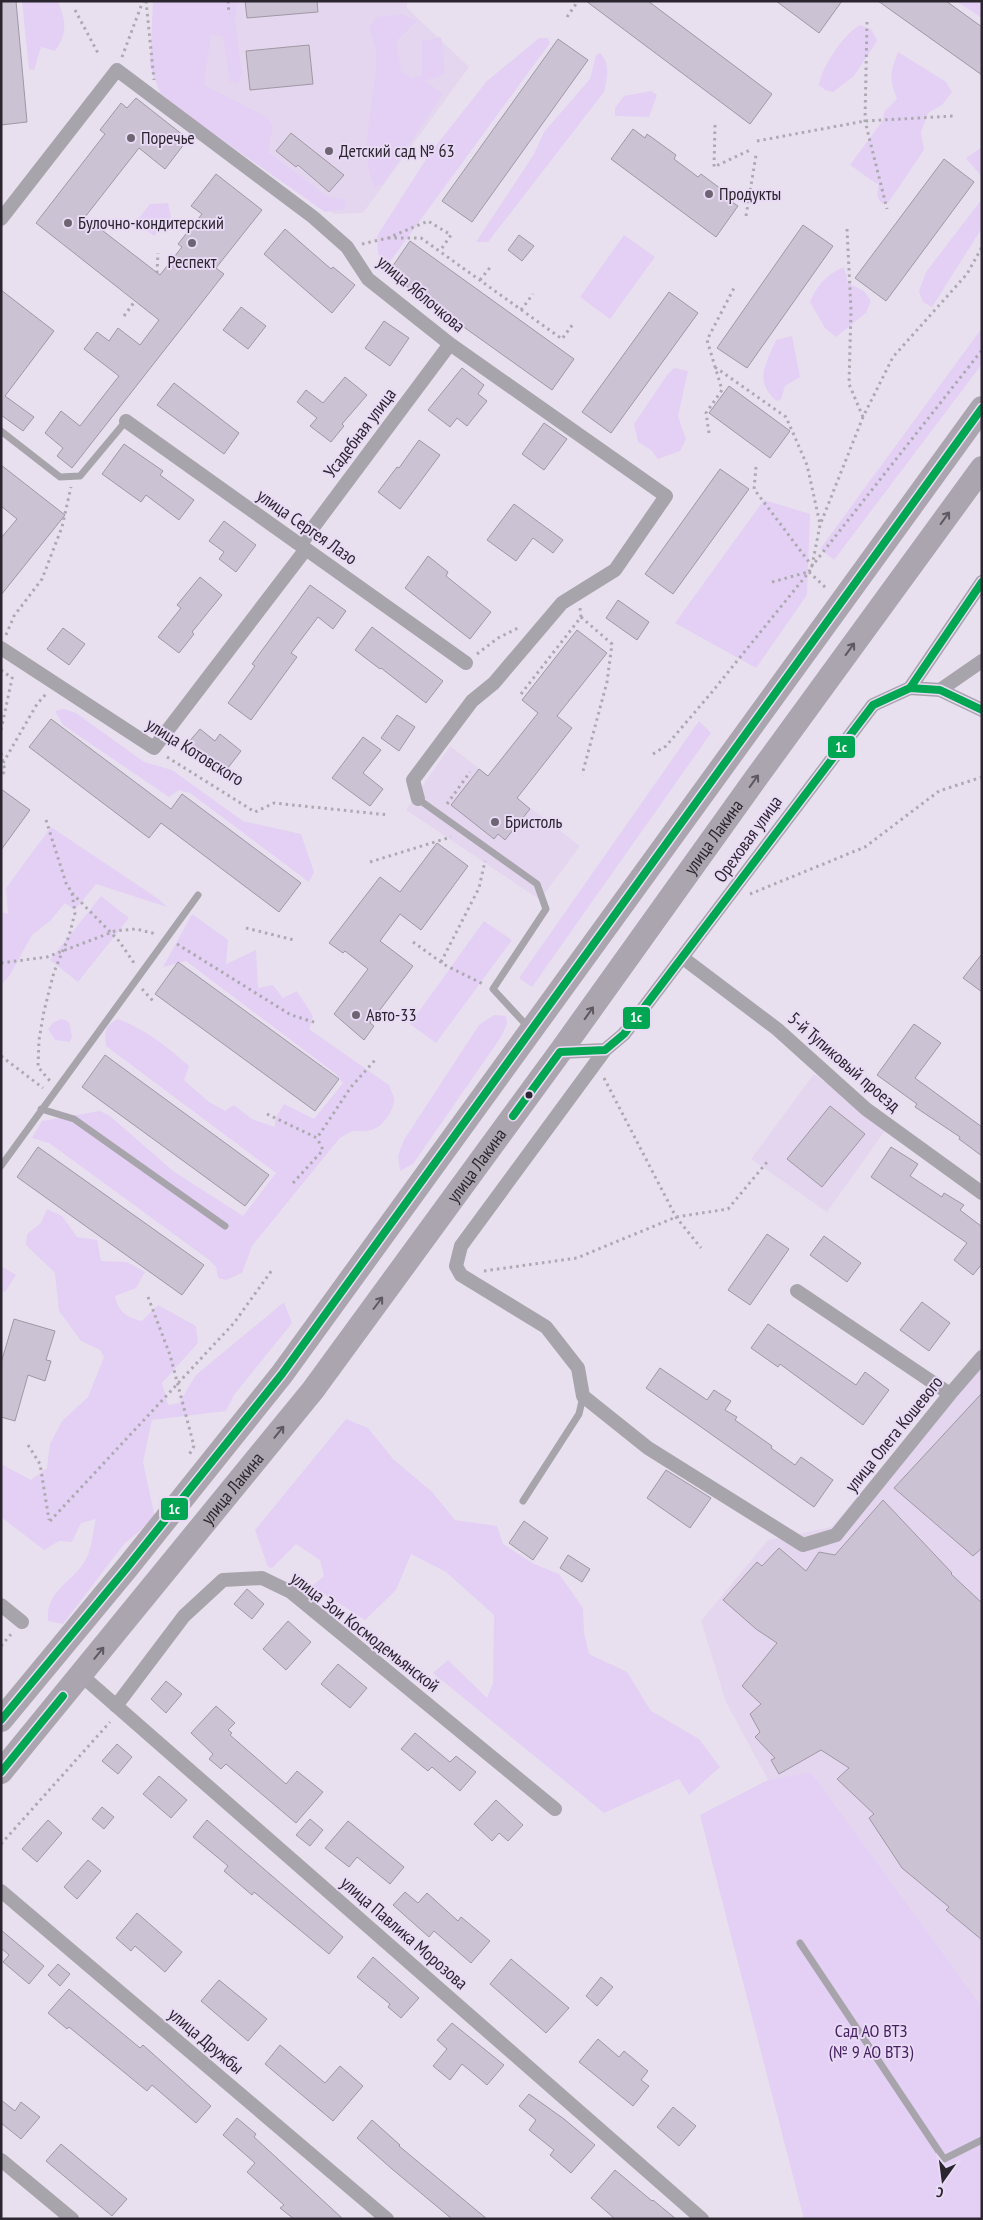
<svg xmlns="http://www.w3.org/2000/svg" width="983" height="2220" font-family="'PT Sans Narrow',sans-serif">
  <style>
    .built { fill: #e4d6ef }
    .green { fill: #e3d0f4 }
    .building { fill: #cbc2d3; stroke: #9f98a4 }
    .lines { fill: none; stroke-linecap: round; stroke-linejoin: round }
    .path { stroke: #ada9b1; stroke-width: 3; stroke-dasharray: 2.5 4; stroke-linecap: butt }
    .service { stroke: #a8a4ab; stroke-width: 7 }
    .minor { stroke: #a8a4ab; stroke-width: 14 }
    .trunk { stroke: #aaa5ae; stroke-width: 24 }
    .bus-1-casing { stroke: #e8daf5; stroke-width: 11 }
    .bus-1 { stroke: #00a651; stroke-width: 8 }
    .oneway { stroke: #5e5862 }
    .poi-dot { fill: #6d6672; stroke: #e8daf5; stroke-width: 2 }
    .bus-dot { fill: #2b252f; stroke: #e8daf5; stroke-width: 2 }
    .labels { text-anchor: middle; stroke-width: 4; stroke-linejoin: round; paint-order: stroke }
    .poi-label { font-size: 18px; fill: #2b252f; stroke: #e8daf5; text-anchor: start }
    .street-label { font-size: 18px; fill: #2b252f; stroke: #e8daf5 }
    .park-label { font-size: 18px; fill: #451e5f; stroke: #e8daf5 }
    .line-badge { stroke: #e8daf5; stroke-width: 2 }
    .badge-label { font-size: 14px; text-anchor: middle; font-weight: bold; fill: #fff }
  </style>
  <rect width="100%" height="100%" fill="#e8e0ef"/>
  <path class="built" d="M158 1H407V8L469 67 363 213 334 214 168 88Z
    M450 746 580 846 540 900 406 810Z
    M814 1074 887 1128 827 1212 751 1159Z
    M982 1346V2007L811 1772 768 1780 726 1702 701 1621 768 1540 832 1527Z"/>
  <path class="green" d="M22 1H58C66 22 68 32 55 51L41 47 34 70 29 69Z
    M153 1H238L235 21 242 74 238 83 230 82 223 37 211 34 204 85 267 117 273 127 268 152 329 198 346 199 344 209 325 212 185 114 160 93 150 66Z
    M956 1H982V18Z
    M403 14 417 21 396 41 401 71 411 78 422 75V41L441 37 445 74 424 81 443 93 384 183 375 188C355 147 378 97 376 54 376 45 371 36 369 28L376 17Z
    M860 25 872 30 877 41 854 76 833 92 825 90 819 85C822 66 843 35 860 25Z
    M539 38H548L550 43 391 260 383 261 378 254 377 236 430 153 487 81Z
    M898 52 946 82 952 92 942 105 928 113 921 132 924 150 888 203 882 204 877 196 879 182 877 184 850 165 883 120 884 112 897 99C889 78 890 73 898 52Z
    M600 53C611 64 607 78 604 92L488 242H476L534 154 544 132 590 79 596 55Z
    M651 91 657 95 649 117 615 116V108L624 96Z
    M982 147V177L966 158Z
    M982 199V228L932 307 923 302 919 291 926 272Z
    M168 203 171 217 154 236 136 222 150 204Z
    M624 235 655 257 610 319 580 297Z
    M844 267 848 283 864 291 871 301 866 313 836 337 825 328 810 302C817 285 827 274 844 267Z
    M982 328V364L834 560 820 549Z
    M792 336 800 377 785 386 781 399 777 401C753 382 766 364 776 340Z
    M674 368 688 371 678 416 686 439 680 451 658 459 651 450 638 442 634 424 667 375Z
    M764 500 810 514 807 595 756 668 675 623Z
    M64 709 76 713 144 762 172 770 243 821 301 834 314 872 309 882 190 793 179 790 169 797 63 725 55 711Z
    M699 721 711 733 532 987 519 978Z
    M51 827 157 898 167 907 96 884 75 910 65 903 50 921 32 935 10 975 1 985V912L8 914 6 888Z
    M101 896 129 918 78 982 50 960Z
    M192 914 228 940 226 964 256 950 258 988 273 985 283 998 297 991 313 1016 309 1029 389 1085C390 1089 394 1095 394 1100 394 1110 382 1128 371 1130 353 1134 358 1126 339 1139L252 1246 242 1273 226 1280 218 1278 216 1267 208 1259 49 1143 32 1138 42 1121 100 1111 110 1116 173 1171 243 1216 276 1173 106 1046C104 1032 105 1025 118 1019 145 1029 168 1047 189 1066L184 1080 209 1102 225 1111 234 1105 252 1119 275 1127V1119L284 1104 314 1119 343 1083 336 1074 186 961 163 967Z
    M484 921 512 940 436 1043 410 1024Z
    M494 1015 506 1016 507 1024 501 1037 413 1164 400 1171 398 1156 404 1140 479 1025Z
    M62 1019 69 1022 72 1036 70 1042 55 1040 48 1029 54 1022Z
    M47 1209 62 1216 77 1237 97 1240 101 1261 127 1262 145 1272 136 1288 115 1296C117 1311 128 1318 142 1321L158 1305 196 1326 198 1343 162 1383 168 1405 179 1403 196 1375 284 1302 292 1323 234 1395 226 1411 152 1420 143 1462 155 1518 124 1544 63 1624 48 1621C45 1589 76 1581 87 1557 92 1547 93 1531 96 1519L81 1523 72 1542 59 1541 44 1550 1 1517V1464L31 1480 47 1468 50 1444 62 1421 88 1397 104 1357 100 1350 81 1341 59 1311 55 1273 26 1245 27 1234 41 1223Z
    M1 1266 16 1275 5 1292 1 1290Z
    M346 1419 368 1428 393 1459 432 1492 455 1520 497 1526 503 1544 534 1564 559 1574 583 1608 584 1633 589 1654 627 1672 651 1711 699 1739 720 1767 689 1795 679 1779 604 1813 433 1673 448 1660 487 1698 493 1683 494 1615 446 1572 411 1554 396 1590 365 1620 312 1586 324 1576 320 1560 296 1544 272 1568 268 1567 255 1530Z
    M811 1772 982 2007V2219H804L700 1815 768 1780Z"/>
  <path class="building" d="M1 1H16L27 122 1 125Z
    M245 1H317L318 12 247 18Z
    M586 1H648L772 94 750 124Z
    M776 1H842L819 33Z
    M878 1H946L982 27V75Z
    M558 39 588 60 472 222 442 201Z
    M309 45 313 84 250 90 246 51Z
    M136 98 188 139 165 169 139 148 85 217 160 275 182 247 178 244 202 214 191 206 216 174 262 210 216 268 224 274 72 468 57 456 63 448 45 433 61 411 80 426 119 376 84 349 97 332 109 341 118 328 140 345 159 320 36 223 105 134 100 130 121 103 127 108Z
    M633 129 645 138 647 134 676 155 674 159 698 177 701 174 729 195 726 198 738 206 716 237 611 159Z
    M291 133 344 175 329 192 298 165 296 167 276 151Z
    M944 159 974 182 886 301 855 278Z
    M803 225 833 246 747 368 717 348Z
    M285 229 331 269 333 267 355 285 332 313 264 254Z
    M519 235 534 246 522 261 508 250Z
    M410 241 574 359 552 390 388 273Z
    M1 290 54 331 5 396 34 417 23 431 1 415Z
    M669 292 698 313 611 433 582 412Z
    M241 307 266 326 248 349 223 330Z
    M384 321 409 338 390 366 365 348Z
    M462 368 484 385 478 394 487 401 467 426 457 418 450 427 428 410Z
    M345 377 367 395 342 424 344 426 331 442 310 426 317 418 297 402 306 390 323 403Z
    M174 383 239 433 224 454 157 405Z
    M729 386 790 431 770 458 709 413Z
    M544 423 567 439 544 470 522 454Z
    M419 440 440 455 400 509 378 492 397 467 399 468Z
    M124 444 163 471 160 475 194 500 179 520 146 495 141 502 102 474Z
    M1 465 65 515 1 595V538L17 519 1 506Z
    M720 469 749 489 673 594 645 574Z
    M514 504 563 540 553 553 533 538 516 561 487 540Z
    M224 521 256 545 236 572 219 559 224 552 209 541Z
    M428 556 448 572 446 576 491 612 470 639 405 588Z
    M200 577 222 595 192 632 194 634 179 653 158 637 181 608 177 605Z
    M310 585 346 611 333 629 318 617 291 653 297 657 251 720 228 703 255 666 252 664Z
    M618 600 649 622 637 640 606 618Z
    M372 627 443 681 426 703 381 668 380 669 355 650Z
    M63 628 85 644 69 665 47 649Z
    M577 630 607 653 557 716 572 728 517 798 530 809 505 840 498 834 494 839 451 805 479 769 488 776 538 713 522 700Z
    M397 715 415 727 399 751 381 738Z
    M51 719 171 809 182 794 301 883 279 912 161 823 149 838 29 747Z
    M200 729 215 741 220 734 241 751 224 773 187 744Z
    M363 737 381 750 363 773 383 789 370 806 332 778Z
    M1 789 30 810 1 850Z
    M437 843 468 866 421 930 400 914 380 941 413 966 370 1023 374 1026 364 1040 334 1014 368 969 345 951 343 953 329 943 380 877 400 892Z
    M982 954V992L963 978Z
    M178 962 339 1079 315 1111 155 994Z
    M914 1024 941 1043 915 1078 982 1127V1156L959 1139 960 1137 915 1107 917 1104 877 1075Z
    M105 1055 269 1175 245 1206 82 1087Z
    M830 1106 865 1134 822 1187 787 1159Z
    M38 1147 204 1265 182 1295 17 1177Z
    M891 1147 918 1164 910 1176 942 1197 944 1193 964 1205 960 1210 981 1226 982 1224V1264L973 1275 954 1260 967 1243 871 1177Z
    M767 1234 789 1249 750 1305 728 1290Z
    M824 1236 861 1263 847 1282 810 1255Z
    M922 1302 950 1323 929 1351 900 1330Z
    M14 1319 55 1331 46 1360 51 1361 45 1381 28 1375 15 1421 1 1417V1363Z
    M768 1324 856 1385 865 1372 889 1390 863 1425 780 1364 778 1367 751 1348Z
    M660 1368 707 1400 714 1390 731 1401 725 1410 737 1417 735 1420 772 1446 771 1448 795 1465 801 1457 833 1480 814 1507 646 1388Z
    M982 1393V1548L973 1556 894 1488Z
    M666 1470 711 1498 690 1528 647 1498Z
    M883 1500 952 1573 951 1574 982 1603V1940L946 1910 949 1907 902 1868 869 1818 874 1814 837 1779 849 1768 821 1750 779 1774 771 1760 775 1758 755 1737 760 1732 750 1714 761 1704 742 1686 777 1643 756 1629 723 1600 757 1562 762 1566 779 1548 806 1571 819 1552 835 1555Z
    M524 1521 548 1538 533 1560 509 1543Z
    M568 1555 590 1569 582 1582 560 1568Z
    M247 1589 264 1604 252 1619 234 1604Z
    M288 1621 311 1642 286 1670 263 1649Z
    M338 1664 367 1688 350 1708 321 1684Z
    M166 1681 182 1694 166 1713 151 1699Z
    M216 1706 235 1723 228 1730 232 1733 230 1735 286 1784 297 1771 323 1792 296 1823 226 1764 221 1769 209 1759 213 1754 191 1733Z
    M415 1733 450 1762 456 1756 476 1772 460 1791 432 1767 428 1771 401 1749Z
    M117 1744 132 1757 118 1774 102 1761Z
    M159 1776 187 1800 171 1818 143 1794Z
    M496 1800 523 1825 508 1841 499 1833 492 1841 474 1824Z
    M102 1807 114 1817 104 1829 92 1819Z
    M310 1819 323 1830 310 1846 296 1835Z
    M48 1820 62 1833 37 1862 22 1849Z
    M207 1820 343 1937 329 1954 254 1892 252 1895 224 1871 228 1866 193 1837Z
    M348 1821 404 1867 390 1884 357 1857 349 1867 325 1848Z
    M88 1860 101 1871 77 1899 64 1887Z
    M405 1892 418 1903 427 1893 458 1921 461 1917 490 1941 471 1963 434 1931 429 1937 393 1905Z
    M137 1913 182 1952 165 1972 135 1946 131 1951 116 1938Z
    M1 1930 44 1966 29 1984 3 1962 9 1955 1 1948Z
    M373 1957 419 1998 401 2018 388 2007 390 2004 357 1977Z
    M511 1959 569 2008 546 2033 490 1984Z
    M58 1964 70 1974 60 1986 48 1975Z
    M601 1977 613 1987 597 2006 586 1996Z
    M219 1980 267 2019 248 2041 201 2001Z
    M69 1989 140 2048 143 2045 211 2106 196 2123 152 2085 147 2091 69 2027 67 2029 48 2013Z
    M452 2023 504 2065 487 2085 462 2064 450 2080 433 2066 447 2049 437 2040Z
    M598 2039 619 2057 624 2051 648 2071 641 2080 649 2086 633 2106 579 2062Z
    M280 2045 325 2083 340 2066 363 2086 333 2121 265 2064Z
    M529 2094 564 2119 595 2145 571 2173 550 2155 554 2150 529 2130 536 2120 519 2106Z
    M1 2100 15 2111 21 2102 40 2117 21 2139 1 2123Z
    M673 2107 696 2126 679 2146 657 2127Z
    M237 2118 256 2134 254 2137 343 2219H294L280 2208 284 2205 247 2172 255 2163 223 2135Z
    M372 2120 400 2145 399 2146 487 2219H452L392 2169 357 2138Z
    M61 2144 127 2199 112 2216 46 2161Z
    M615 2170 652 2201 653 2200 676 2219H615L591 2198Z"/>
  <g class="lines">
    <path class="path" d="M146 1 154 80
      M228 1 229 14
      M75 10 99 55
      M567 17 578 1
      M867 22 865 121 887 209
      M122 57 143 1
      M715 125 714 167 750 150
      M757 141 865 121 954 116
      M746 216 756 155
      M847 229 851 310 849 384 863 417
      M388 238H421L562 339 573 324
      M362 244 388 238 428 221 451 235 440 251
      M157 273 158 253
      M480 280 492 265
      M521 310 533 294
      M124 316 135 301
      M715 367 786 417 807 465 820 524
      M709 433 706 413 722 390 707 340 734 288
      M756 467 754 489 812 566 982 350
      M809 572 826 588
      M772 582 808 572
      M581 617 612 644 607 682 582 775
      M6 635 14 616 42 579 62 527 71 487
      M477 654 498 638 520 627
      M1 670 12 678
      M521 694 581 617 580 608
      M1 730 13 674
      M1 753 5 771 1 776
      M653 754 666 746 712 692 809 572 812 566 820 525 863 417 893 357 967 274 982 247
      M167 757 255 812 274 803 389 815
      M3 763 37 704 46 694
      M447 804 470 772
      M46 820 66 883 72 893 75 913 69 936 54 972 44 1011 39 1040 38 1067 50 1081
      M370 862 451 837
      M72 893 119 941 134 963
      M750 894 865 847 939 791 982 777
      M246 928 294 940
      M413 942 445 965 483 984
      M177 944 291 1015 317 1023
      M441 962 479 888 485 861
      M1 963 47 957 115 931 136 929 156 934
      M142 989 154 1002
      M1 1056 43 1088
      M604 1078 676 1217 701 1248
      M267 1114 317 1138 351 1087 376 1059
      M293 1183 323 1150 317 1138
      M484 1271 577 1258 676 1217 728 1209 767 1162
      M148 1297 170 1355 194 1446 189 1455
      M28 1445 40 1464 49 1520
      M50 1521 234 1323 272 1270
      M1 1646 12 1633
      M1 1844 110 1722"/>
    <path class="service" d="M1 431 60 477 80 476 126 421
      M418 799 537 884 546 909 493 989 529 1028
      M41 1109 74 1119 225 1226
      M1 1166 198 895
      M523 1501 579 1414 583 1396
      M800 1943 944 2159 982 2140"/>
    <path class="minor" d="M1 219 117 70 313 217 347 247 368 279 450 344 666 496 615 570 562 603 494 683 472 701 413 780 418 799
      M126 421 466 663
      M300 545 450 344
      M1 648 154 748 306 549
      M910 688 982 582
      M940 690 982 661
      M683 958 777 1029 866 1109 982 1193
      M605 1050 461 1246 456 1266 461 1275 546 1327 578 1368 583 1396 648 1448 803 1545 836 1535 950 1394 982 1357
      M560 1052 605 1050 624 1034 873 705 910 688 940 690 982 710
      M797 1291 950 1394
      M1 1605 22 1622
      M81 1675 702 2219
      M116 1706 184 1616 223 1580 262 1578 291 1592 555 1809
      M1 1891 387 2219
      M1 2160 72 2219"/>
    <g class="trunk">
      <path d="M1 1720 126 1569 282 1374 982 408"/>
      <path id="s1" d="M1 1772 313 1390 560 1052 756 778 982 468"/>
    </g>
    <g class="bus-1-casing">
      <path id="bus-1" d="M910 688 982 582
        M513 1116 560 1052 605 1050 624 1034 873 705 910 688 940 690 982 710
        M1 1720 126 1569 282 1374 982 408
        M1 1772 63 1696"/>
    </g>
    <use href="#bus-1" class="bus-1"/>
  </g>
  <defs><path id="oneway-shaft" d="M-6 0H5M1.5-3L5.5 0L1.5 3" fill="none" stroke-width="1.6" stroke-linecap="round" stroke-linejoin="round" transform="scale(1.25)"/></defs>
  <g class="oneway">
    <use href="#oneway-shaft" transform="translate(945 518) rotate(-54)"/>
    <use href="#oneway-shaft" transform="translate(850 649) rotate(-54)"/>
    <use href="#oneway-shaft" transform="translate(754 781) rotate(-54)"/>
    <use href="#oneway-shaft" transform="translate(589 1013) rotate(-55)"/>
    <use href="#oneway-shaft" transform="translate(378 1303) rotate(-53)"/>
    <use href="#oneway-shaft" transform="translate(279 1432) rotate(-51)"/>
    <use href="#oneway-shaft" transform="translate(99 1653) rotate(-51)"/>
  </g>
  <g class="poi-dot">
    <circle cx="131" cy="138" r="5"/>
    <circle cx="329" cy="151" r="5"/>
    <circle cx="709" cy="194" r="5"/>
    <circle cx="68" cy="223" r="5"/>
    <circle cx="192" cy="243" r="5"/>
    <circle cx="495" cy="822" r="5"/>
    <circle cx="356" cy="1015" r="5"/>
  </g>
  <circle class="bus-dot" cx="529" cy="1095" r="4.5"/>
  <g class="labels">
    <g class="poi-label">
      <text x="141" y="144">Поречье</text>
      <text x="339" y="157">Детский сад № 63</text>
      <text x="719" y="200">Продукты</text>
      <text x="78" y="229">Булочно-кондитерский</text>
      <text x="192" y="268" text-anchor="middle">Респект</text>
      <text x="505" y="828">Бристоль</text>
      <text x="366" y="1021">Авто-33</text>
    </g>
    <g class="street-label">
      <text transform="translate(421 294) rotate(40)" y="6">улица Яблочкова</text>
      <text transform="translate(360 433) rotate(-53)" y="6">Усадебная улица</text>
      <text transform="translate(307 527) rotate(35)" y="6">улица Сергея Лазо</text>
      <text transform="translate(195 752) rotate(32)" y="6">улица Котовского</text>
      <text dy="6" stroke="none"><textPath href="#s1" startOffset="1176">улица Лакина</textPath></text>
      <text transform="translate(748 839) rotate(-54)" y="6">Ореховая улица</text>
      <text transform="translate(844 1062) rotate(41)" y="6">5-й Тупиковый проезд</text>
      <text dy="6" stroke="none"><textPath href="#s1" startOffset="771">улица Лакина</textPath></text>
      <text transform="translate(894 1434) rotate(-51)" y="6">улица Олега Кошевого</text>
      <text dy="6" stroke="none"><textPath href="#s1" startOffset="366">улица Лакина</textPath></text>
      <text transform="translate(365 1632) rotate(38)" y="6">улица Зои Космодемьянской</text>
      <text transform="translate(404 1933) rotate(41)" y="6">улица Павлика Морозова</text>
      <text transform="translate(206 2041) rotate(40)" y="6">улица Дружбы</text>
    </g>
    <g class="park-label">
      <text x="871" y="2037">Сад АО ВТЗ<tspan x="871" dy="21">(№ 9 АО ВТЗ)</tspan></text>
    </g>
  </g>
  <g class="line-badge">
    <rect x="827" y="735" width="29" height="24" rx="5" fill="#00a651"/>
    <rect x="622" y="1006" width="29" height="24" rx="5" fill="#00a651"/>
    <rect x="160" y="1497" width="29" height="24" rx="5" fill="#00a651"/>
  </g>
  <g class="badge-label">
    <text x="841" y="752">1с</text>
    <text x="636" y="1022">1с</text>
    <text x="174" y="1514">1с</text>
  </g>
  <rect width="983" height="2220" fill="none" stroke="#2b252f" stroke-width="5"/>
  <g transform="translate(943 2180) rotate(194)" stroke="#e8daf5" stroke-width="4" paint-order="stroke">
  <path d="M0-4L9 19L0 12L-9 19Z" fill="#2b252f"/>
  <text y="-8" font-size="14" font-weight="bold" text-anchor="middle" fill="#2b252f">С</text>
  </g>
</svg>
